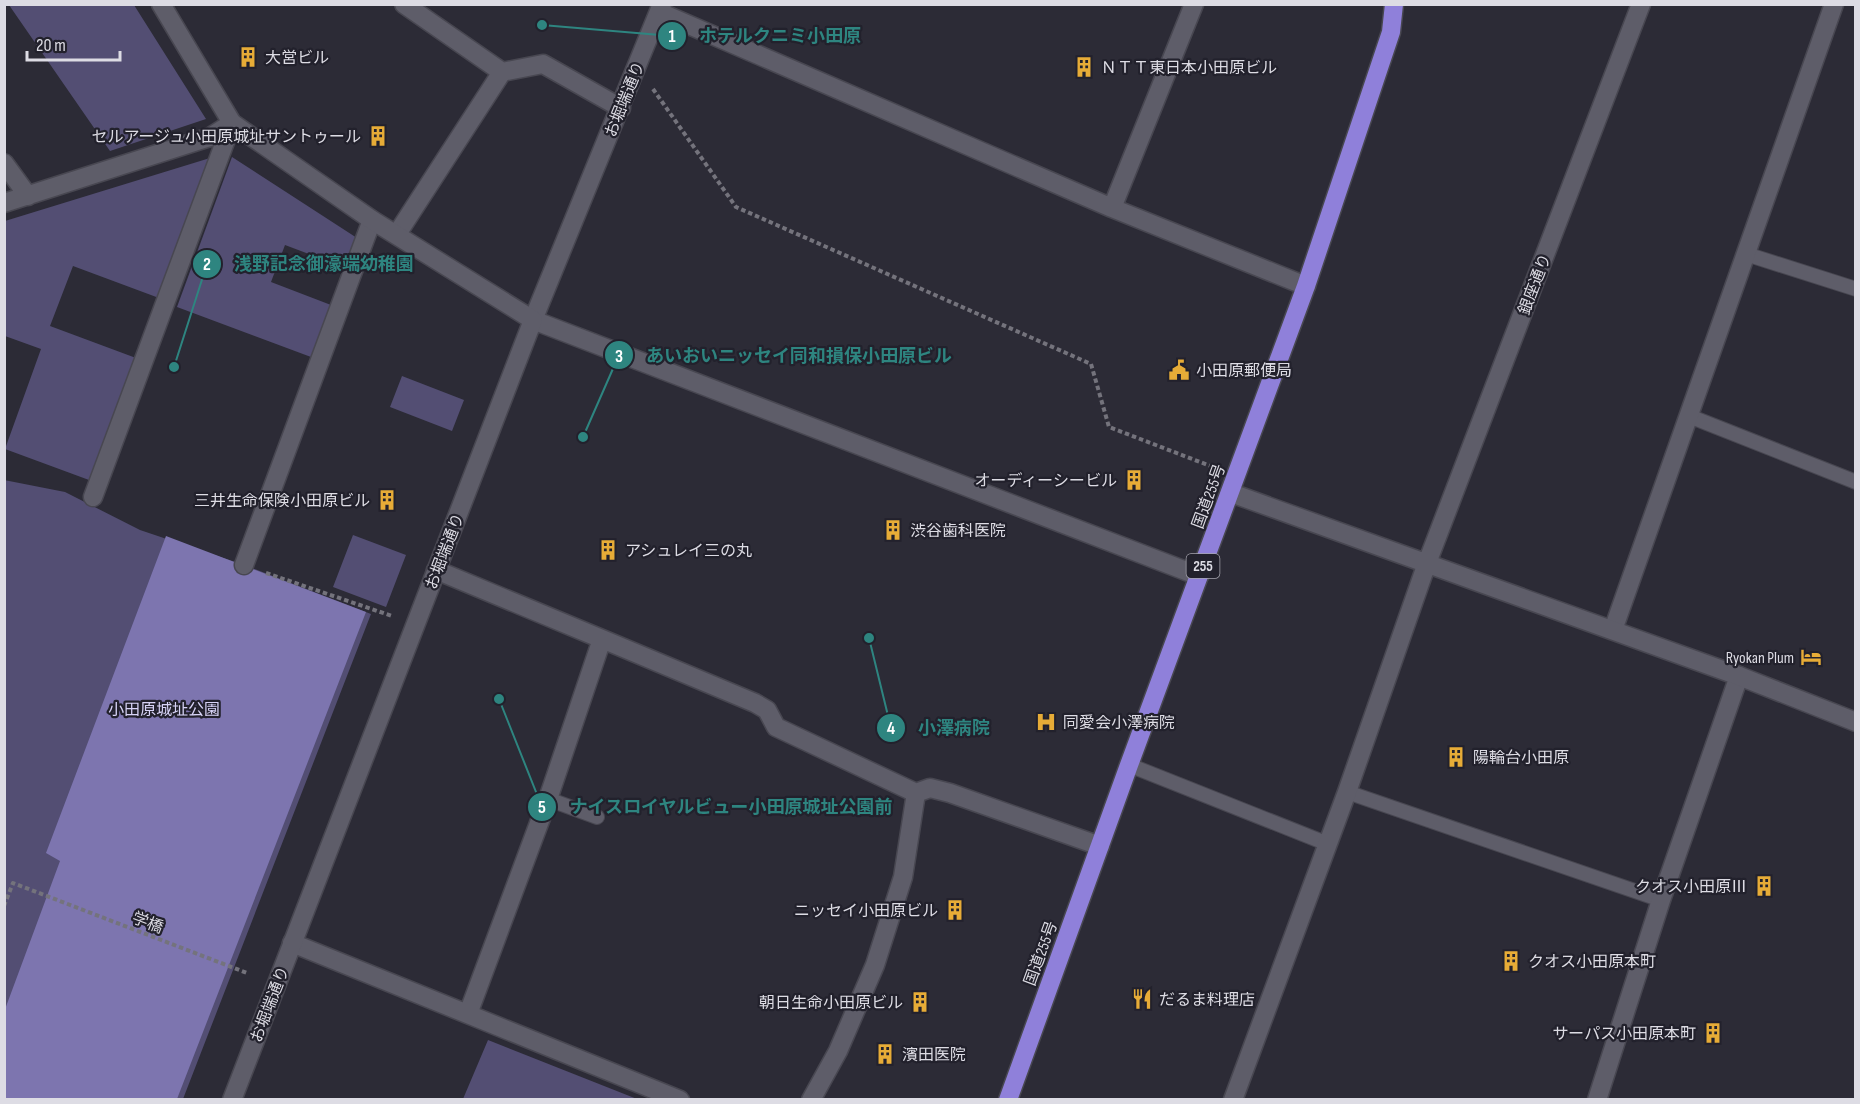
<svg xmlns="http://www.w3.org/2000/svg" width="1860" height="1104" font-family="'Sofia Sans Condensed','Noto Sans JP',sans-serif">
  <style>
    .green { fill: #534e73 }
    .water { fill: #7d75af }
    .lines { fill: none; stroke-linecap: round; stroke-linejoin: round }
    .lane-casing { stroke: #484751; stroke-width: 16 }
    .street-casing { stroke: #484751; stroke-width: 21 }
    .secondary-casing { stroke: #484751; stroke-width: 21 }
    .highway-casing { stroke: #484751; stroke-width: 21 }
    .path { stroke: #74737c; stroke-width: 4; stroke-dasharray: 4.5 3; stroke-linecap: butt }
    .lane { stroke: #5e5d69; stroke-width: 14 }
    .street { stroke: #5e5d69; stroke-width: 18 }
    .secondary { stroke: #5e5d69; stroke-width: 18 }
    .highway { stroke: #8f80da; stroke-width: 18 }
    .labels { text-anchor: middle; stroke-width: 4.5; stroke-linejoin: round; paint-order: stroke }
    .shield { fill: #22212c; stroke: #a5a4ad; stroke-width: 1.5 }
    .shield-label { font-size: 15px; font-weight: bold; fill: #dddce4 }
    .poi-label { font-size: 16px; fill: #dddce4; stroke: #22212c; text-anchor: start }
    .street-label { font-size: 16px; fill: #dddce4; stroke: #22212c }
    .park-label { font-size: 16px; fill: #d7d3f6; stroke: #22212c }
    .leader { fill: none; stroke: #2e8580; stroke-width: 2 }
    .callout-dot { fill: #2e8580; stroke: #22212c; stroke-width: 2 }
    .mark-label { font-size: 18px; text-anchor: middle; font-weight: bold; fill: #fff }
    .callout-label { font-size: 18px; text-anchor: middle; font-weight: bold; fill: #2e8580; stroke: #22212c; stroke-width: 4.5; stroke-linejoin: round; paint-order: stroke }
  </style>
  <rect width="100%" height="100%" fill="#2c2b36"/>
  <path class="green" d="M9 5H134L206 119 110 151Z
    M232 157 357 238 346 268 285 245 271 282 331 305 311 357 177 307Z
    M210 158 159 298 73 266 50 326 136 358 89 480 5 449 41 349 5 336V221Z
    M402 376 464 400 452 431 390 407Z
    M4 480 65 492 140 530 244 565 371 614 183 1099H5Z
    M353 535 406 555 386 607 333 587Z
    M488 1040 637 1099H463Z"/>
  <path class="water" d="M166 536 366 612 177 1099H5L4 1012 60 861 46 853Z"/>
  <g class="lines">
    <g class="lane-casing">
      <path id="lane" d="M1746 254 1856 289
        M1689 416 1856 482
        M1129 765 1328 844
        M1347 792 1661 900
        M548 799 597 817"/>
    </g>
    <g class="street-casing">
      <path id="street" d="M662 4 533 320 1199 576
        M659 12 1112 208 1306 286
        M502 72 543 64 621 108
        M4 163 28 196
        M4 203 210 137 232 123
        M1112 208 1194 4
        M397 234 502 72 404 4
        M93 497 232 123
        M244 565 372 220
        M436 570 602 639
        M1613 630 1834 4
        M292 943 680 1100
        M468 1014 548 799 602 639 755 703 767 710 776 727 916 793 930 788 950 793 1100 846
        M811 1100 838 1051 875 965 903 877 916 793
        M1597 1100 1661 900 1739 676"/>
    </g>
    <g class="secondary-casing">
      <path id="secondary" d="M161 4 232 123 372 220 533 320 232 1100
        M1231 493 1739 676 1856 722
        M1233 1100 1347 792 1427 563 1641 4"/>
    </g>
    <g class="highway-casing">
      <path id="highway" d="M1008 1100 1129 765 1306 286 1391 32 1394 4"/>
    </g>
    <path class="path" d="M653 89 736 207 1091 364 1109 427 1213 467
      M266 573 392 616
      M4 906 13 883 247 973"/>
    <use href="#lane" class="lane"/>
    <use href="#street" class="street"/>
    <use href="#secondary" class="secondary"/>
    <use href="#highway" class="highway"/>
  </g>
  <defs>
    <g id="building-bare" transform="scale(1.62)"><path d="M-4-6H4V6H1V3H-1V6H-4ZM-2.5-4.3h1.7v1.8h-1.7ZM.8-4.3h1.7v1.8H.8ZM-2.5-1h1.7V.8h-1.7ZM.8-1h1.7V.8H.8Z" fill="#e7ac37" stroke="#22212c" stroke-width="2.5" paint-order="stroke"/></g>
    <g id="civic-bare" transform="scale(1.62)"><path d="M-.6-6.5H3V-4.5H.6V-3L4-1V1h2V6H-6V1h2V-1L-.6-3ZM-1.2 2.5V6h2.4V2.5Z" fill="#e7ac37" stroke="#22212c" stroke-width="2.5" paint-order="stroke"/></g>
    <g id="hotel-bare" transform="scale(1.62)"><path d="M-6-4.5h1.5V1H6V5H4.5V3h-9V5H-6ZM-4 0a1.8 1.8 0 1 1 3.6 0ZM.5 0V-2.5h3Q6-2.5 6 0Z" fill="#e7ac37" stroke="#22212c" stroke-width="2.5" paint-order="stroke"/></g>
    <g id="hospital-bare" transform="scale(1.62)"><path d="M-5-5h3v3.5h4V-5h3V5h-3V1.5h-4V5h-3Z" fill="#e7ac37" stroke="#22212c" stroke-width="2.5" paint-order="stroke"/></g>
    <g id="restaurant-bare" transform="scale(1.62)"><path d="M-5-6h1v4h1v-4h1v4h1v-4h1v5L-1.5 .5V6h-2V.5L-5-1ZM5-6V6H3V1.5H1.5Q1.5-4 5-6Z" fill="#e7ac37" stroke="#22212c" stroke-width="2.5" paint-order="stroke"/></g>
  </defs>
  <g fill-rule="evenodd">
    <use href="#building-bare" x="248" y="57"/>
    <use href="#building-bare" x="1084" y="67"/>
    <use href="#building-bare" x="378" y="136"/>
    <use href="#civic-bare" x="1179" y="370"/>
    <use href="#building-bare" x="1134" y="480"/>
    <use href="#building-bare" x="387" y="500"/>
    <use href="#building-bare" x="893" y="530"/>
    <use href="#building-bare" x="608" y="550"/>
    <use href="#hotel-bare" x="1811" y="657"/>
    <use href="#hospital-bare" x="1046" y="722"/>
    <use href="#building-bare" x="1456" y="757"/>
    <use href="#building-bare" x="1764" y="886"/>
    <use href="#building-bare" x="955" y="910"/>
    <use href="#building-bare" x="1511" y="961"/>
    <use href="#restaurant-bare" x="1142" y="999"/>
    <use href="#building-bare" x="920" y="1002"/>
    <use href="#building-bare" x="1713" y="1033"/>
    <use href="#building-bare" x="885" y="1054"/>
  </g>
  <g class="labels">
    <rect class="shield" x="1186.5" y="554" width="33" height="24" rx="4.5"/>
    <g class="shield-label">
      <text x="1203" y="571">255</text>
    </g>
    <g class="poi-label">
      <text x="265" y="63">大営ビル</text>
      <text x="1101" y="73">ＮＴＴ東日本小田原ビル</text>
      <text x="361" y="142" text-anchor="end">セルアージュ小田原城址サントゥール</text>
      <text x="1196" y="376">小田原郵便局</text>
      <text x="1117" y="486" text-anchor="end">オーディーシービル</text>
      <text x="370" y="506" text-anchor="end">三井生命保険小田原ビル</text>
      <text x="910" y="536">渋谷歯科医院</text>
      <text x="625" y="556">アシュレイ三の丸</text>
      <text x="1794" y="663" text-anchor="end">Ryokan Plum</text>
      <text x="1063" y="728">同愛会小澤病院</text>
      <text x="1473" y="763">陽輪台小田原</text>
      <text x="1747" y="892" text-anchor="end">クオス小田原Ⅲ</text>
      <text x="938" y="916" text-anchor="end">ニッセイ小田原ビル</text>
      <text x="1528" y="967">クオス小田原本町</text>
      <text x="1159" y="1005">だるま料理店</text>
      <text x="903" y="1008" text-anchor="end">朝日生命小田原ビル</text>
      <text x="1696" y="1039" text-anchor="end">サーパス小田原本町</text>
      <text x="902" y="1060">濱田医院</text>
    </g>
    <g class="street-label">
      <text transform="translate(624 99) rotate(-68)" y="6">お堀端通り</text>
      <text transform="translate(1534 284) rotate(-69)" y="6">銀座通り</text>
      <text transform="translate(1208 496) rotate(-70)" y="6">国道255号</text>
      <text transform="translate(444 551) rotate(-69)" y="6">お堀端通り</text>
      <text transform="translate(148 922) rotate(21)" y="6">学橋</text>
      <text transform="translate(1040 953) rotate(-70)" y="6">国道255号</text>
      <text transform="translate(269 1004) rotate(-69)" y="6">お堀端通り</text>
    </g>
    <g class="park-label">
      <text x="164" y="715">小田原城址公園</text>
    </g>
  </g>
  <path class="leader" d="M542 25L672 36M174 367L207 264M583 437L619 355M869 638L891 728M499 699L542 807"/>
  <g class="callout-dot">
    <circle cx="542" cy="25" r="6"/>
    <circle cx="174" cy="367" r="6"/>
    <circle cx="583" cy="437" r="6"/>
    <circle cx="869" cy="638" r="6"/>
    <circle cx="499" cy="699" r="6"/>
    <circle cx="672" cy="36" r="15"/>
    <circle cx="207" cy="264" r="15"/>
    <circle cx="619" cy="355" r="15"/>
    <circle cx="891" cy="728" r="15"/>
    <circle cx="542" cy="807" r="15"/>
  </g>
  <g class="mark-label">
    <text x="672" y="42">1</text>
    <text x="207" y="270">2</text>
    <text x="619" y="362">3</text>
    <text x="891" y="734">4</text>
    <text x="542" y="813">5</text>
  </g>
  <g class="callout-label">
    <text x="780" y="42">ホテルクニミ小田原</text>
    <text x="324" y="270">浅野記念御濠端幼稚園</text>
    <text x="799" y="362">あいおいニッセイ同和損保小田原ビル</text>
    <text x="954" y="734">小澤病院</text>
    <text x="731" y="813">ナイスロイヤルビュー小田原城址公園前</text>
  </g>
  <rect width="1860" height="1104" fill="none" stroke="#dddce4" stroke-width="12"/>
  <path d="M27 51v9h93v-9" fill="none" stroke="#dddce4" stroke-width="3"/>
  <text x="36" y="51" font-size="18" fill="#dddce4" stroke="#22212c" stroke-width="4.5" paint-order="stroke">20 m</text>
</svg>
